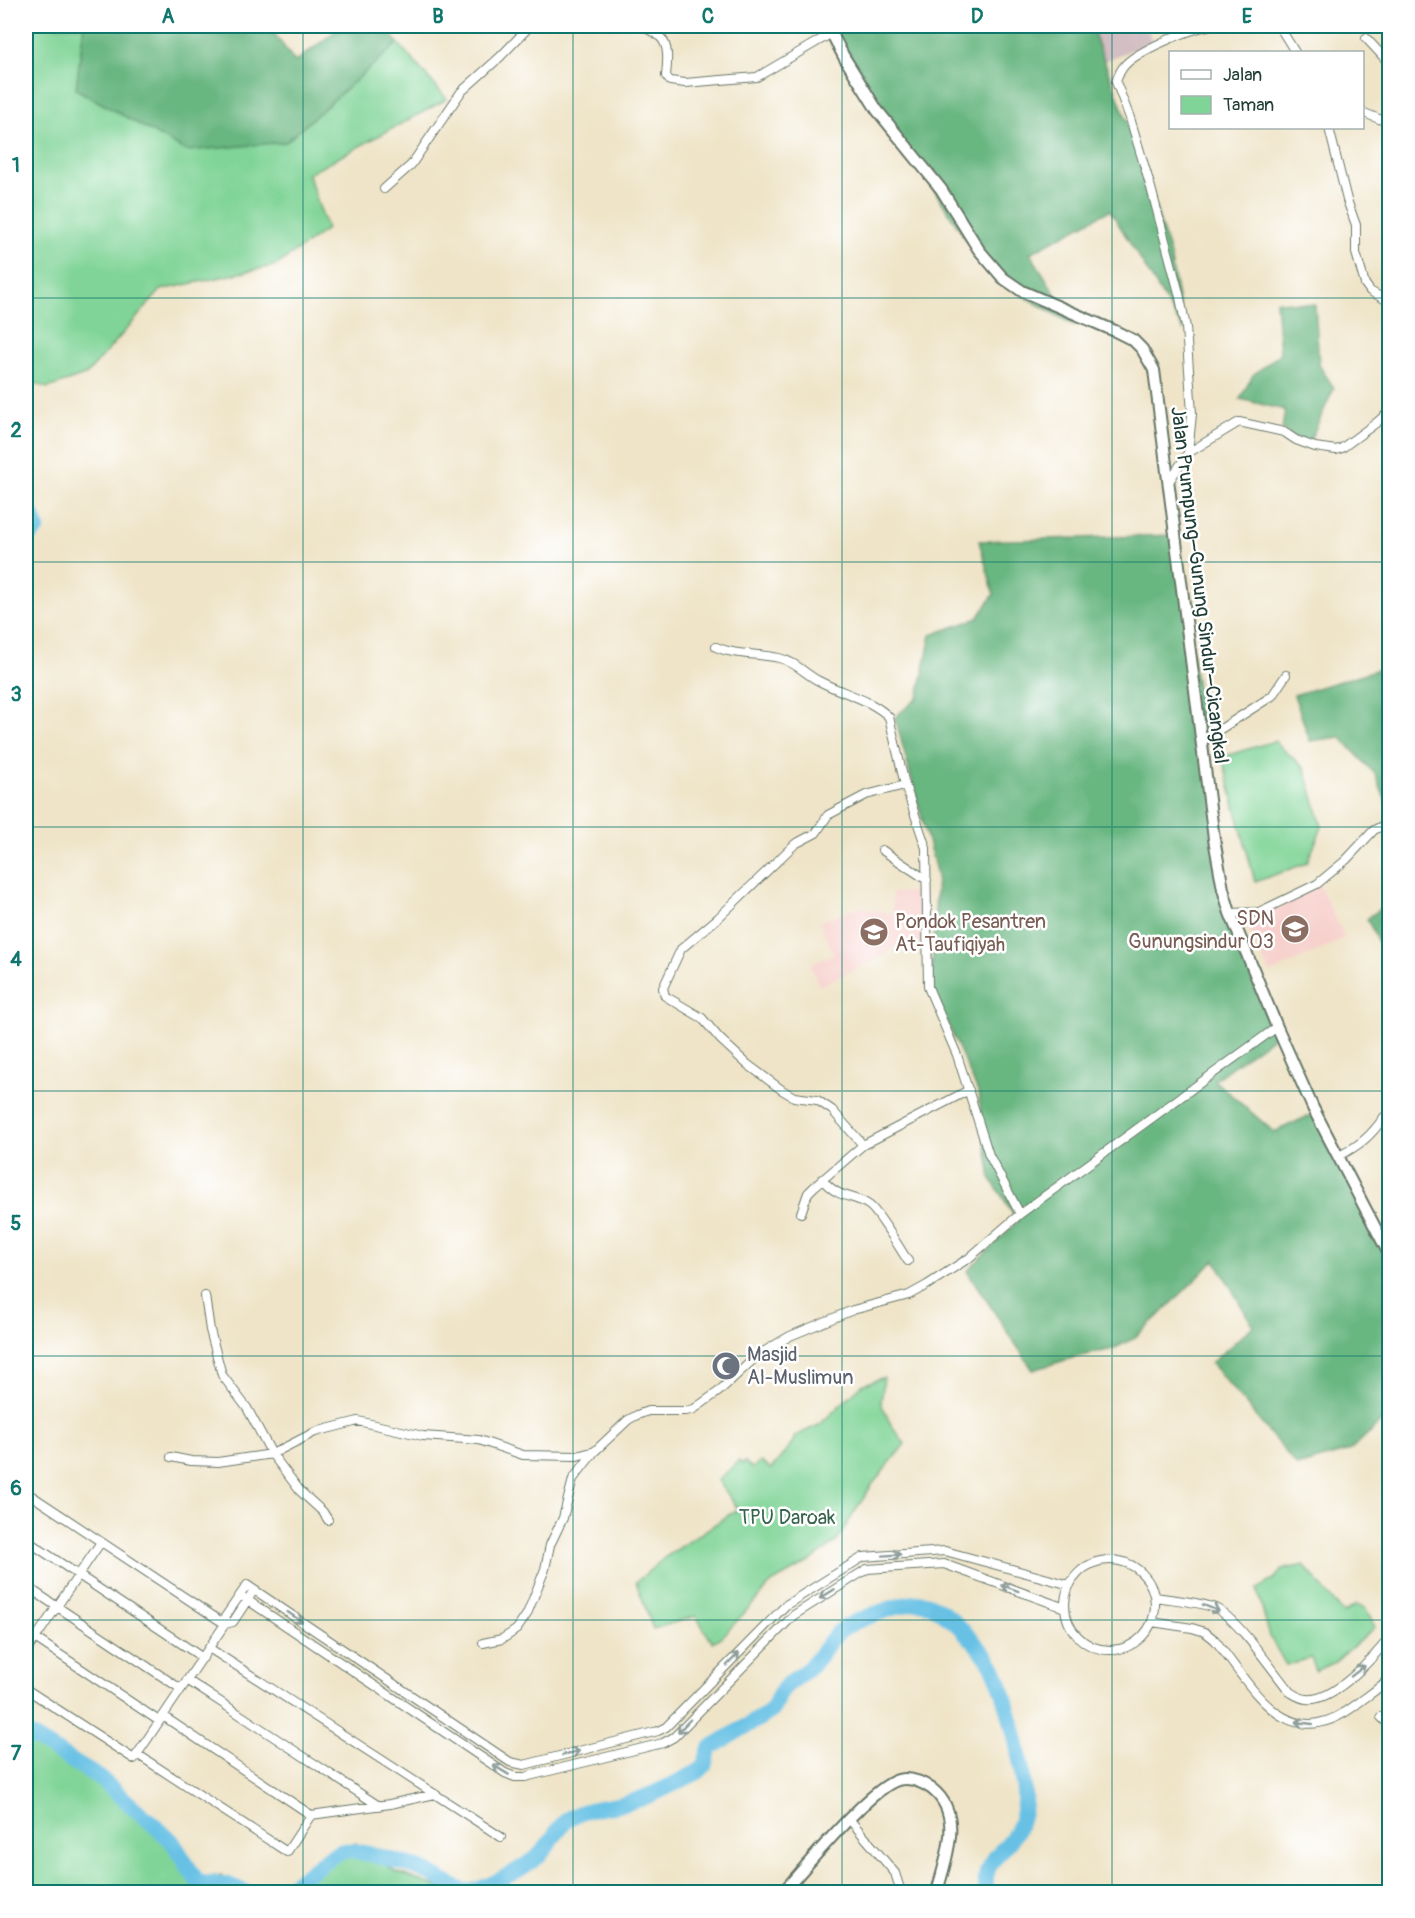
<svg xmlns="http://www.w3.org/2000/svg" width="1415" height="1918" font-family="Pangolin,sans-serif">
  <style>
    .built { fill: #f7d0cc }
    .industrial { fill: #d2bec3 }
    .green { fill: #80d497; stroke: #508866; stroke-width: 1.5 }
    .forest { fill: #68b680; stroke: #447a5a; stroke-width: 1.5 }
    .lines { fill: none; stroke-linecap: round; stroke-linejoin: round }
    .river { stroke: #67c1e5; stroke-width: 16 }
    .street-casing { stroke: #687768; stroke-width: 10 }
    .secondary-casing { stroke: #687768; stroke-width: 14 }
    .street { stroke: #fff; stroke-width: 8 }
    .secondary { stroke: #fff; stroke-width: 10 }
    .oneway { stroke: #8f9e9a }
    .grid { fill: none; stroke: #0f766e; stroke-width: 1.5; stroke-opacity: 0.55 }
    .labels { text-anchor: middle; stroke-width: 5; stroke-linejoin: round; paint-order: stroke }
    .street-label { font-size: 20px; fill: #1f3d34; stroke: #fff }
    .education-label { font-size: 20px; fill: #785e54; stroke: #fff; text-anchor: end }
    .worship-label { font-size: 20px; fill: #5b616d; stroke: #fff; text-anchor: start }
    .park-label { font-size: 20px; fill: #37634d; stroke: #fff }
    .neatline { fill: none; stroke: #0f766e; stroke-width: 2 }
    .grid-label { font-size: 20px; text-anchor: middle; font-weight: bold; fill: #0f766e }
  </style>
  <rect width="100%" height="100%" fill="#fff"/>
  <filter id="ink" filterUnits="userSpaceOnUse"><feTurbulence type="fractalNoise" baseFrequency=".0167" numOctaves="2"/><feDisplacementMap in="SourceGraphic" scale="12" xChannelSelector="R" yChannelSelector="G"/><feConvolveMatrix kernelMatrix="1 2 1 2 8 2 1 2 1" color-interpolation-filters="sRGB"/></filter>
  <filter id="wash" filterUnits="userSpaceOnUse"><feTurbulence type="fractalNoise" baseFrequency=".008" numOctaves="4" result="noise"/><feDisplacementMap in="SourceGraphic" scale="24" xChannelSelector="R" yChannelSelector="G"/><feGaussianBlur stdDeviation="1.35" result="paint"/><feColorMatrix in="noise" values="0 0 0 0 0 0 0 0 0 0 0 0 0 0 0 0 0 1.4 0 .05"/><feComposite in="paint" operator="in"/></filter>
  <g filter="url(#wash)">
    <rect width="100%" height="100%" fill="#efe4c8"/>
    <path class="built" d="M1319 884 1345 938 1270 973 1244 920Z
      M923 892 924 942 896 945 881 957 819 986 810 964 834 954 819 922 858 907 893 914 892 893Z"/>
    <path class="industrial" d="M1091 26H1148L1151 42 1104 61Z"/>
    <path class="green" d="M30 26H84L76 89 286 142 398 43 447 99 308 174 327 229 277 265 161 290 87 374 48 388 26 380V30Z
      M1274 741 1305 769 1322 827 1307 863 1255 882 1222 757Z
      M884 1377 881 1403 890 1423 905 1444 871 1486 836 1542 809 1562 773 1582 722 1637 712 1642 696 1616 653 1629 636 1582 664 1558 738 1509 718 1480 739 1461 742 1464 745 1462 752 1468 761 1462 771 1469 792 1444 795 1436 819 1425 862 1385Z
      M1304 1565 1343 1613 1356 1605 1365 1608 1375 1627 1335 1662 1316 1671 1311 1658 1286 1665 1270 1637 1257 1589 1274 1579 1282 1570Z
      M26 1733 119 1795 189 1868 207 1892H26Z
      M356 1843 396 1872 451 1892H289L322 1859Z
      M221 1875 239 1890 245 1892H212L202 1878Z"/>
    <path class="forest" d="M84 26H269L295 62 342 26H382L398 43 286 142 186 151 76 89Z
      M827 26H1091L1137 147 1170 255 1184 331 1110 210 1030 253 1075 326 1022 295 972 248Z
      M1276 301 1315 305 1319 365 1334 388 1308 445 1282 429 1285 410 1240 399 1253 375 1280 354Z
      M1175 535 1228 904 1281 1031 1214 1080 1274 1132 1317 1112 1389 1260V1415L1349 1451 1297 1466 1211 1363 1253 1326 1215 1260 1165 1310 1133 1339 1113 1349 1072 1358 1033 1370 967 1271 1018 1221 991 1179 978 1092 931 986 937 875 895 717 918 698 931 635 978 618 994 594 979 541Z
      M1389 666H1390L1389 809 1375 774 1340 737 1310 741 1294 695Z
      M1389 902V965L1367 919Z"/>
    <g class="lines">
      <path class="river" d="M26 30 29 26
        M26 512 33 516 37 528 31 534 26 536
        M26 1733 100 1778 172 1841 197 1881C206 1886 211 1883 221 1884 229 1884 237 1889 245 1892
        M279 1892C297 1885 330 1852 344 1851 360 1849 411 1865 428 1872 441 1878 459 1894 473 1891 491 1886 533 1864 544 1850 553 1839 561 1822 573 1816 590 1807 609 1808 627 1803 651 1797 675 1783 698 1772L704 1766 710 1748 770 1712C776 1706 776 1699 780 1693 787 1682 802 1675 811 1666 824 1653 831 1635 847 1626 860 1619 911 1599 925 1603 946 1609 982 1648 993 1667 1007 1695 1026 1773 1024 1804 1023 1815 1019 1828 1012 1838 998 1857 981 1864 987 1892"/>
    </g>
  </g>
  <g filter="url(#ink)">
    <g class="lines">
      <g class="street-casing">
        <path id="street" d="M644 26C649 31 655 32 660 37 670 45 667 65 666 76L670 81 685 83 757 77 832 33
          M1279 26 1295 52
          M1366 38 1390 64
          M1362 112 1379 119 1390 121
          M1329 128 1347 200 1356 225V253L1365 284 1370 291 1386 300 1390 307
          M384 189 411 165 461 92 500 57 530 26
          M1188 453 1239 422 1284 432 1296 440 1315 447 1336 450 1342 448 1376 423 1390 411
          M1168 483 1188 453 1192 414 1186 327 1179 293 1151 188 1130 118 1116 82C1118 76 1120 70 1125 65 1137 51 1190 29 1208 26
          M716 647C736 656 758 653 779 658 796 662 805 674 819 681 841 693 871 699 889 717L905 785 926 848 928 987 957 1055 989 1155 1020 1214
          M1202 741 1272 696 1286 675
          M882 850 927 880
          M1230 913 1259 912 1317 884 1346 860 1374 830 1390 822
          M863 1145 832 1110 817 1100 794 1097 782 1090 747 1064 720 1039 702 1018 665 996 663 988 681 949 718 918 795 844 816 833 828 815 866 795 905 785
          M1339 1156C1360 1145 1371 1136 1384 1117
          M822 1179C840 1201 853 1193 870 1206 879 1213 900 1249 908 1261
          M801 1213 808 1193 814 1187 863 1145 969 1090
          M205 1296 210 1330 222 1375 247 1408 272 1454 300 1491 323 1512 328 1520
          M171 1457 191 1461 218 1462 272 1454 315 1432 358 1421 423 1436 479 1440 523 1455 577 1456 595 1451 628 1420 637 1415 648 1411H686L694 1409 718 1392 758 1355 790 1336 853 1310 909 1295 927 1285 969 1258 1020 1214 1277 1027
          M26 1492 225 1624
          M26 1540 203 1658
          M1065 1605a45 45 0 1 1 90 0a45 45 0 1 1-90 0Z
          M26 1586 181 1689
          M240 1595 505 1773 515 1777H525L663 1743 674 1737 794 1615 867 1569 944 1564 1065 1608
          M1155 1597C1174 1600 1196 1601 1215 1608 1237 1618 1273 1671 1290 1692 1295 1695 1300 1699 1307 1699 1334 1702 1374 1657 1390 1637
          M1152 1622 1192 1628 1205 1632 1215 1640C1255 1691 1287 1758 1357 1704 1368 1695 1381 1688 1390 1677
          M225 1624 233 1622 254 1590
          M26 1632 159 1721
          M483 1643 502 1639 510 1634 517 1629 527 1614 545 1569 550 1545 563 1518 573 1479 594 1452
          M209 1648 501 1837
          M26 1652 101 1542
          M187 1680 379 1806
          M26 1689 134 1759 225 1624V1617L247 1585 510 1762 524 1765 658 1731 666 1727 786 1605 863 1557 945 1551 1070 1585
          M163 1716 311 1815
          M1381 1717 1390 1726
          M137 1754 287 1852 311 1815 390 1804 435 1794
          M850 1820 895 1873 901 1892"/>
      </g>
      <g class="secondary-casing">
        <path id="secondary" d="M828 26 844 57 877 110 941 189 979 250 1003 278 1022 291 1115 331 1133 340 1142 349 1154 370 1214 839 1223 889 1230 913 1277 1027 1313 1108 1390 1256
          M783 1892C805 1868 870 1788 898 1780 910 1777 922 1782 932 1789 965 1815 945 1860 937 1892"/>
      </g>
      <use href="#street" class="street"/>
      <use href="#secondary" class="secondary"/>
    </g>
    <defs><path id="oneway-shaft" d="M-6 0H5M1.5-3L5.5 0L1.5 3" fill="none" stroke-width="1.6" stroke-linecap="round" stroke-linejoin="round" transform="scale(1.5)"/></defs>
    <g class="oneway">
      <use href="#oneway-shaft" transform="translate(892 1555) rotate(-4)"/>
      <use href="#oneway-shaft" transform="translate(1010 1588) rotate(-160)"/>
      <use href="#oneway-shaft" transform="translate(827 1594) rotate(148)"/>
      <use href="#oneway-shaft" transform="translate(1211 1608) rotate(22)"/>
      <use href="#oneway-shaft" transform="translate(295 1617) rotate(34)"/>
      <use href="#oneway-shaft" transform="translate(733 1659) rotate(-46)"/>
      <use href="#oneway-shaft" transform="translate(1358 1671) rotate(-38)"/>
      <use href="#oneway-shaft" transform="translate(1304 1723) rotate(-174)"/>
      <use href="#oneway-shaft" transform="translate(684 1726) rotate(134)"/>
      <use href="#oneway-shaft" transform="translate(571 1753) rotate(-14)"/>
      <use href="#oneway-shaft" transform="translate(501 1770) rotate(-149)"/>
    </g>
  </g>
  <path class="grid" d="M303 26V1892M573 26V1892M842 26V1892M1112 26V1892M26 298H1390M26 562H1390M26 827H1390M26 1091H1390M26 1356H1390M26 1620H1390"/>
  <defs>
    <g id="school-disc" transform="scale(1.5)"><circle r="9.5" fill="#8d6e63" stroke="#fff"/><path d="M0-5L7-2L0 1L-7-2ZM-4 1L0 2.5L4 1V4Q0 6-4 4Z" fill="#fff"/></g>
    <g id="mosque-disc" transform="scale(1.5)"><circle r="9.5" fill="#6b7280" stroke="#fff"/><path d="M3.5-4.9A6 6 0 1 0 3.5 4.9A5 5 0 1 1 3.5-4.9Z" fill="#fff"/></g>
  </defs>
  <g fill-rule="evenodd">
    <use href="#school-disc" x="1295" y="929"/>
    <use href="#school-disc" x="874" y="932"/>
    <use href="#mosque-disc" x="726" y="1366"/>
  </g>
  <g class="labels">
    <g class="street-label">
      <text transform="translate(1200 585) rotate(83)" y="7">Jalan Prumpung–Gunung Sindur–Cicangkal</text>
    </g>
    <g class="education-label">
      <text x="1274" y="925">SDN<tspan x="1274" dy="23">Gunungsindur 03</tspan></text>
      <text x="895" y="928" text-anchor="start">Pondok Pesantren<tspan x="895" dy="23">At-Taufiqiyah</tspan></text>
    </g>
    <g class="worship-label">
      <text x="747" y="1361">Masjid<tspan x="747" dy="23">Al-Muslimun</tspan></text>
    </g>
    <g class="park-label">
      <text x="787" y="1524">TPU Daroak</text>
    </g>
  </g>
  <rect width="1415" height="1918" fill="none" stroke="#fff" stroke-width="66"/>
  <rect x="1169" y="51" width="195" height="78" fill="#ffffff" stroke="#a5b1ae" stroke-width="1.5"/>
  <rect x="1181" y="70" width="30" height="9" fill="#ffffff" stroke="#a5b1ae" stroke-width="1.5"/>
  <text x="1223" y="81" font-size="18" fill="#1f3d34">Jalan</text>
  <rect x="1181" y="96" width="30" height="18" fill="#80d497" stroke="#a5b1ae" stroke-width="1.5"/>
  <text x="1223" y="111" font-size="18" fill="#1f3d34">Taman</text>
  <rect x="33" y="33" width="1349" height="1852" class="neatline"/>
  <g class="grid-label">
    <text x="168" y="23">A</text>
    <text x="438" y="23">B</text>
    <text x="708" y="23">C</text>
    <text x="977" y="23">D</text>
    <text x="1247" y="23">E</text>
    <text x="16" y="172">1</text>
    <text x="16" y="437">2</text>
    <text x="16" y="701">3</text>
    <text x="16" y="966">4</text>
    <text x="16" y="1230">5</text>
    <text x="16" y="1495">6</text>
    <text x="16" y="1760">7</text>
  </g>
</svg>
